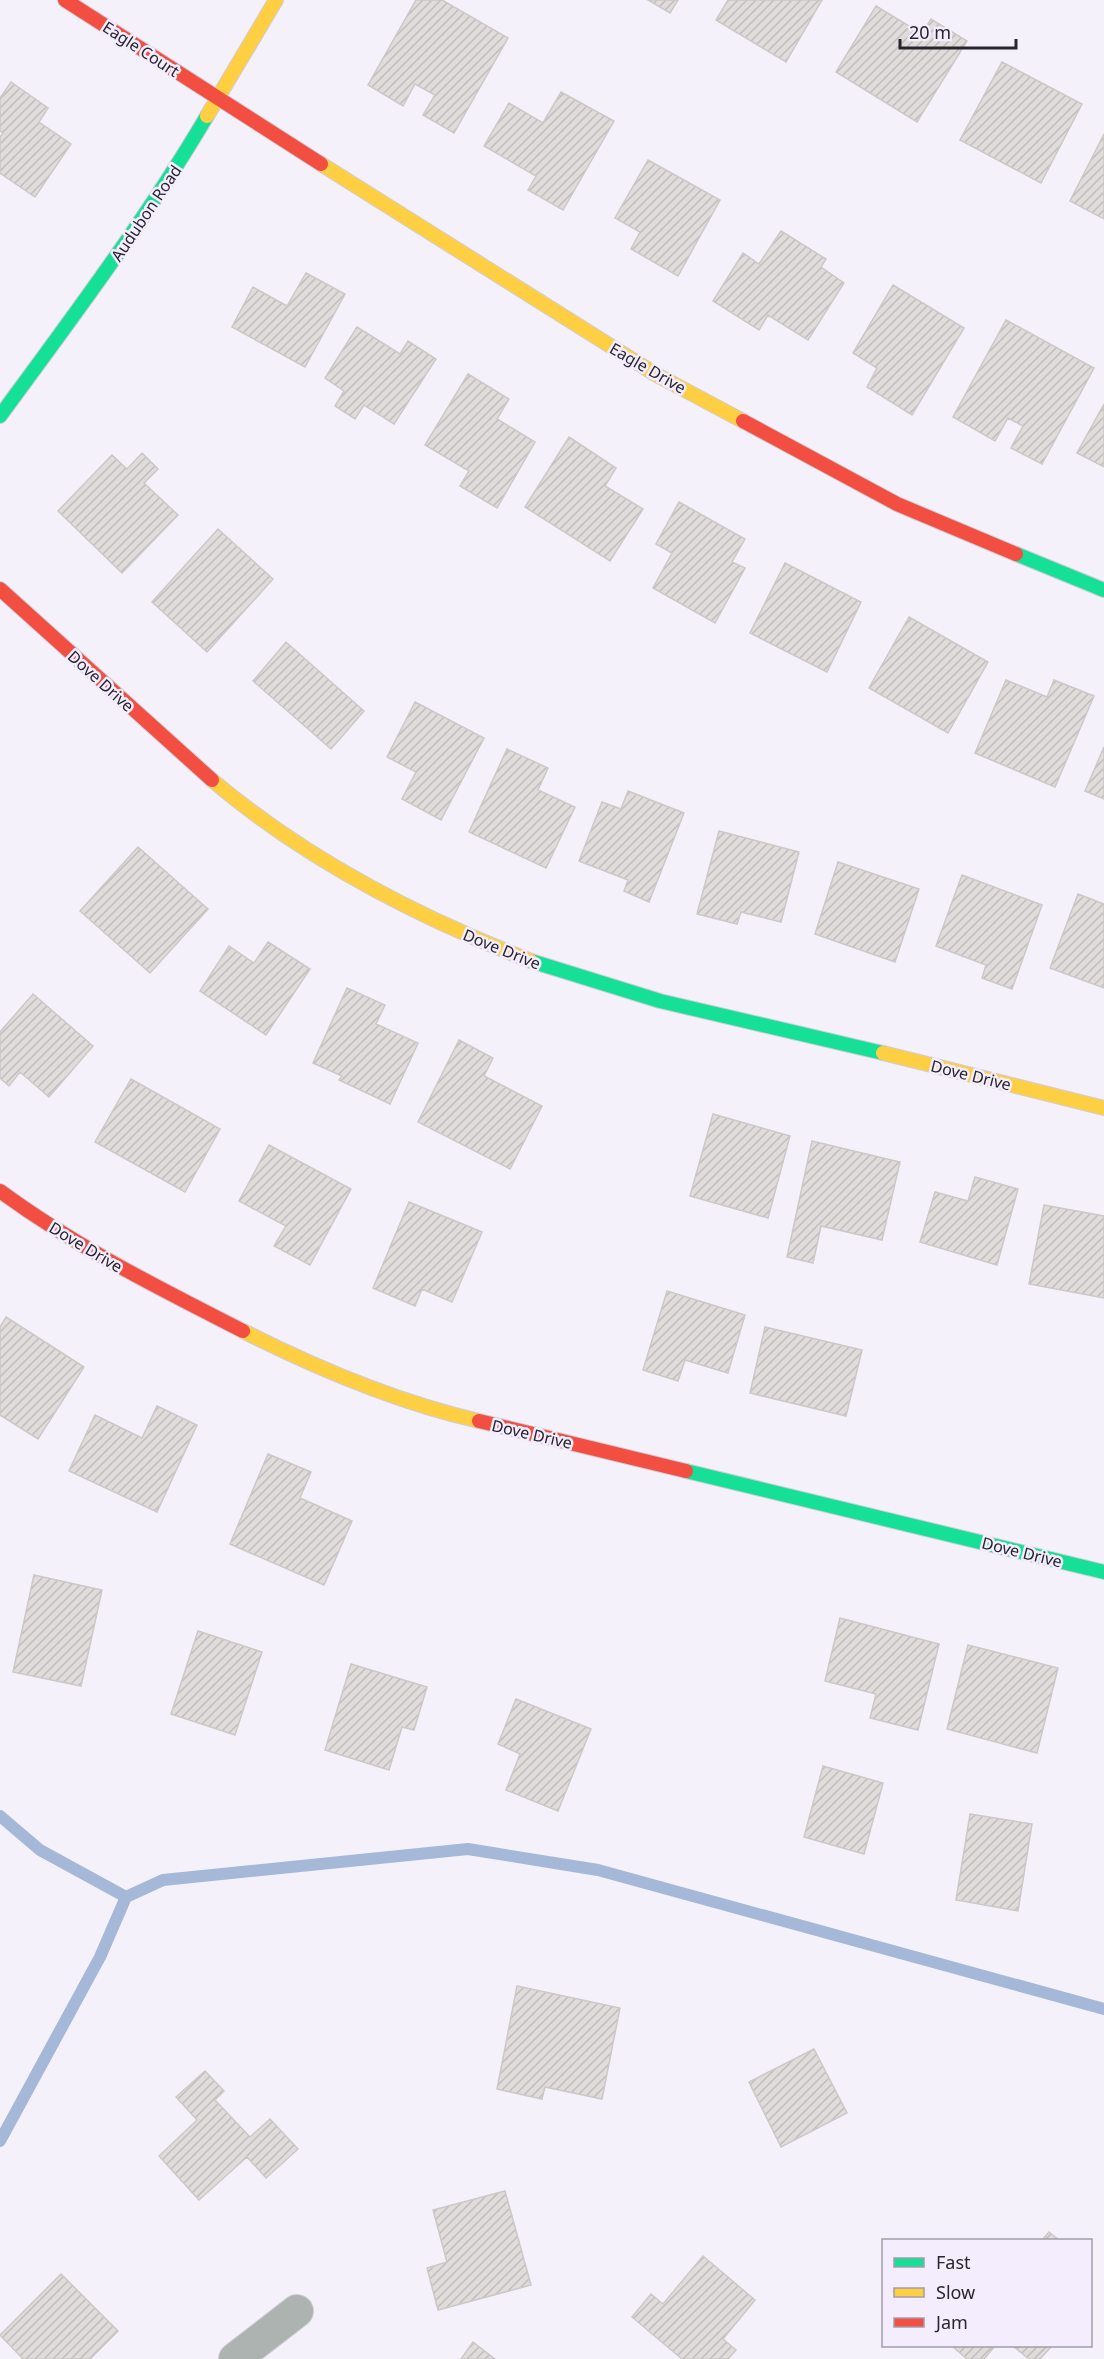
<svg xmlns="http://www.w3.org/2000/svg" width="1104" height="2359" font-family="'Noto Sans',sans-serif">
  <style>
    .lines { fill: none; stroke-linecap: round; stroke-linejoin: round }
    .stream { stroke: #a6b8d8; stroke-width: 12 }
    .building { fill: url(#building-hatch); stroke: #ccc8c8; stroke-width: 1.5 }
    .street-casing { stroke: #d0cdd4; stroke-width: 34 }
    .fast-casing { stroke: #d0cdd4; stroke-width: 16 }
    .slow-casing { stroke: #d0cdd4; stroke-width: 16 }
    .jam-casing { stroke: #d0cdd4; stroke-width: 16 }
    .street { stroke: #adb3b1; stroke-width: 32 }
    .fast { stroke: #16e098; stroke-width: 14 }
    .slow { stroke: #ffcf43; stroke-width: 14 }
    .jam { stroke: #f24e42; stroke-width: 14 }
    .labels { text-anchor: middle; stroke-width: 5; stroke-linejoin: round; paint-order: stroke }
    .street-label { font-size: 16px; fill: #28252d; stroke: #f3edfe }
  </style>
  <defs>
    <pattern id="building-hatch" width="6" height="6" patternUnits="userSpaceOnUse" patternTransform="scale(1.5)"><rect width="6" height="6" fill="#e0dcdc"/><path d="M-1 1l2-2M0 6l6-6M5 7l2-2" fill="none" stroke="#c0bdbd"/></pattern>
  </defs>
  <rect width="100%" height="100%" fill="#f4f1fa"/>
  <g class="lines">
    <path class="stream" d="M0 1816 40 1850 126 1897
      M0 2141 100 1957 126 1897 163 1880 468 1849 598 1870 1104 2009"/>
  </g>
  <path class="building" d="M416 0H442L508 38 454 133 423 115 435 95 415 84 403 106 368 85Z
    M648 0H678L670 13Z
    M728 0H822L786 62 716 20Z
    M876 6 922 34 931 19 967 41 917 122 836 72Z
    M1002 62 1082 104 1041 183 960 140Z
    M11 82 48 108 39 122 71 144 35 197 0 173V137L3 133 0 131V98Z
    M561 92 614 121 563 210 528 190 536 176 484 146 509 103 543 123Z
    M1104 134V219L1070 201Z
    M648 160 720 200 678 276 631 249 640 232 615 218Z
    M781 231 826 259 821 267 844 283 808 340 768 315 759 330 713 301 743 253 759 264Z
    M306 273 345 294 305 367 232 327 253 287 287 306Z
    M893 285 964 328 912 415 867 387 877 368 853 353Z
    M1006 320 1094 368 1042 464 1011 448 1023 426 1008 418 995 441 953 417Z
    M357 327 400 354 408 341 436 359 394 424 364 405 355 419 335 406 344 391 325 378Z
    M468 374 509 399 497 419 535 442 497 508 460 486 469 471 425 445Z
    M1104 404V467L1077 453Z
    M569 437 616 468 605 486 643 509 610 561 525 507Z
    M142 453 158 469 144 483 178 515 122 573 58 511 112 455 127 469Z
    M679 502 745 539 732 562 745 568 715 623 653 588 672 553 656 544Z
    M218 529 273 579 207 652 152 602Z
    M785 563 861 602 827 672 750 633Z
    M909 617 988 662 948 733 869 688Z
    M286 642 364 711 331 749 253 681Z
    M1006 680 1047 697 1054 680 1094 696 1055 787 975 753Z
    M415 702 484 738 441 820 402 799 416 772 387 757Z
    M1104 747V799L1085 791Z
    M507 749 548 768 538 790 575 807 546 868 469 832Z
    M628 791 684 813 649 902 624 891 628 880 579 861 602 802 621 809Z
    M719 831 799 852 781 922 741 912 737 924 697 914Z
    M138 847 208 909 150 973 80 911Z
    M838 862 919 889 895 962 815 934Z
    M962 875 1042 905 1012 989 982 978 986 965 936 946Z
    M1078 894 1104 904V988L1050 968Z
    M268 942 310 969 266 1035 200 991 229 946 254 963Z
    M347 988 385 1005 376 1024 418 1043 390 1104 339 1080 342 1076 313 1063Z
    M33 994 93 1046 49 1097 20 1072 9 1086 0 1078V1032Z
    M459 1040 493 1058 484 1076 542 1106 510 1169 418 1122Z
    M131 1079 220 1129 185 1192 95 1142Z
    M713 1114 790 1136 768 1218 690 1196Z
    M812 1141 900 1162 882 1240 821 1226 813 1263 787 1257Z
    M269 1145 351 1189 310 1265 274 1246 286 1226 239 1201Z
    M975 1177 1018 1189 997 1265 920 1242 935 1192 968 1201Z
    M409 1202 482 1232 452 1302 422 1289 415 1306 373 1288Z
    M1044 1205 1104 1216V1298L1029 1284Z
    M667 1291 745 1315 728 1373 685 1360 678 1381 643 1370Z
    M6 1317 84 1367 38 1439 0 1415V1327Z
    M765 1327 862 1350 846 1416 750 1393Z
    M157 1406 197 1425 157 1512 69 1471 95 1415 142 1438Z
    M268 1454 311 1472 300 1498 352 1521 324 1585 230 1544Z
    M34 1575 102 1590 81 1686 13 1672Z
    M840 1618 939 1644 918 1730 870 1718 876 1694 825 1681Z
    M198 1631 262 1652 235 1735 171 1714Z
    M968 1645 1058 1668 1037 1753 947 1729Z
    M351 1664 427 1687 414 1730 402 1727 389 1770 325 1750Z
    M516 1699 591 1729 558 1811 506 1790 520 1754 498 1744Z
    M823 1766 883 1783 864 1854 804 1837Z
    M970 1814 1032 1824 1018 1911 956 1900Z
    M517 1986 620 2008 602 2099 545 2087 542 2099 497 2089Z
    M814 2049 847 2113 781 2147 749 2082Z
    M205 2071 224 2091 215 2100 250 2137 270 2119 298 2149 266 2178 247 2157 199 2200 159 2156 197 2120 176 2097Z
    M505 2191 531 2285 438 2310 427 2268 447 2262 433 2210Z
    M1049 2232 1059 2240H1042Z
    M703 2256 755 2300 723 2339 736 2350 728 2359H682L632 2317 651 2294 663 2304Z
    M61 2274 118 2331 90 2359H23L0 2335Z
    M473 2342 495 2359H461Z
    M952 2346H995L984 2359H967Z
    M1013 2346H1052L1040 2359H1029Z"/>
  <g class="lines">
    <g class="street-casing">
      <path id="street" d="M235 2359 297 2311"/>
    </g>
    <g class="fast-casing">
      <path id="fast" d="M0 416C72 318 145 221 207 116
        M1016 554 1104 590
        M531 961 660 1001 883 1053
        M686 1471 1104 1572"/>
    </g>
    <g class="slow-casing">
      <path id="slow" d="M207 116 276 0
        M321 164 655 374 743 421
        M212 780C304 858 420 918 531 961
        M883 1053 1104 1108
        M243 1331C318 1369 396 1402 479 1421"/>
    </g>
    <g class="jam-casing">
      <path id="jam" d="M65 0 321 164
        M743 421 897 504 1016 554
        M0 589 212 780
        M0 1191C76 1247 159 1288 243 1331
        M479 1421 686 1471"/>
    </g>
    <use href="#street" class="street"/>
    <use href="#fast" class="fast"/>
    <use href="#slow" class="slow"/>
    <use href="#jam" class="jam"/>
  </g>
  <g class="labels">
    <g class="street-label">
      <text transform="translate(141 49) rotate(33)" y="6">Eagle Court</text>
      <text transform="translate(146 213) rotate(-56)" y="6">Audubon Road</text>
      <text transform="translate(648 368) rotate(30)" y="6">Eagle Drive</text>
      <text transform="translate(101 681) rotate(42)" y="6">Dove Drive</text>
      <text transform="translate(502 949) rotate(22)" y="6">Dove Drive</text>
      <text transform="translate(971 1075) rotate(14)" y="6">Dove Drive</text>
      <text transform="translate(86 1247) rotate(31)" y="6">Dove Drive</text>
      <text transform="translate(532 1434) rotate(13)" y="6">Dove Drive</text>
      <text transform="translate(1022 1552) rotate(14)" y="6">Dove Drive</text>
    </g>
  </g>
  <rect x="882" y="2239" width="210" height="108" fill="#f3edfe" stroke="#a29daa" stroke-width="1.5"/>
  <rect x="894" y="2258" width="30" height="9" fill="#16e098" stroke="#a29daa" stroke-width="1.5"/>
  <text x="936" y="2269" font-size="18" fill="#28252d">Fast</text>
  <rect x="894" y="2288" width="30" height="9" fill="#ffcf43" stroke="#a29daa" stroke-width="1.5"/>
  <text x="936" y="2299" font-size="18" fill="#28252d">Slow</text>
  <rect x="894" y="2318" width="30" height="9" fill="#f24e42" stroke="#a29daa" stroke-width="1.5"/>
  <text x="936" y="2329" font-size="18" fill="#28252d">Jam</text>
  <path d="M900 39v9h116v-9" fill="none" stroke="#28252d" stroke-width="3"/>
  <text x="909" y="39" font-size="18" fill="#28252d" stroke="#f3edfe" stroke-width="4.5" paint-order="stroke">20 m</text>
</svg>
